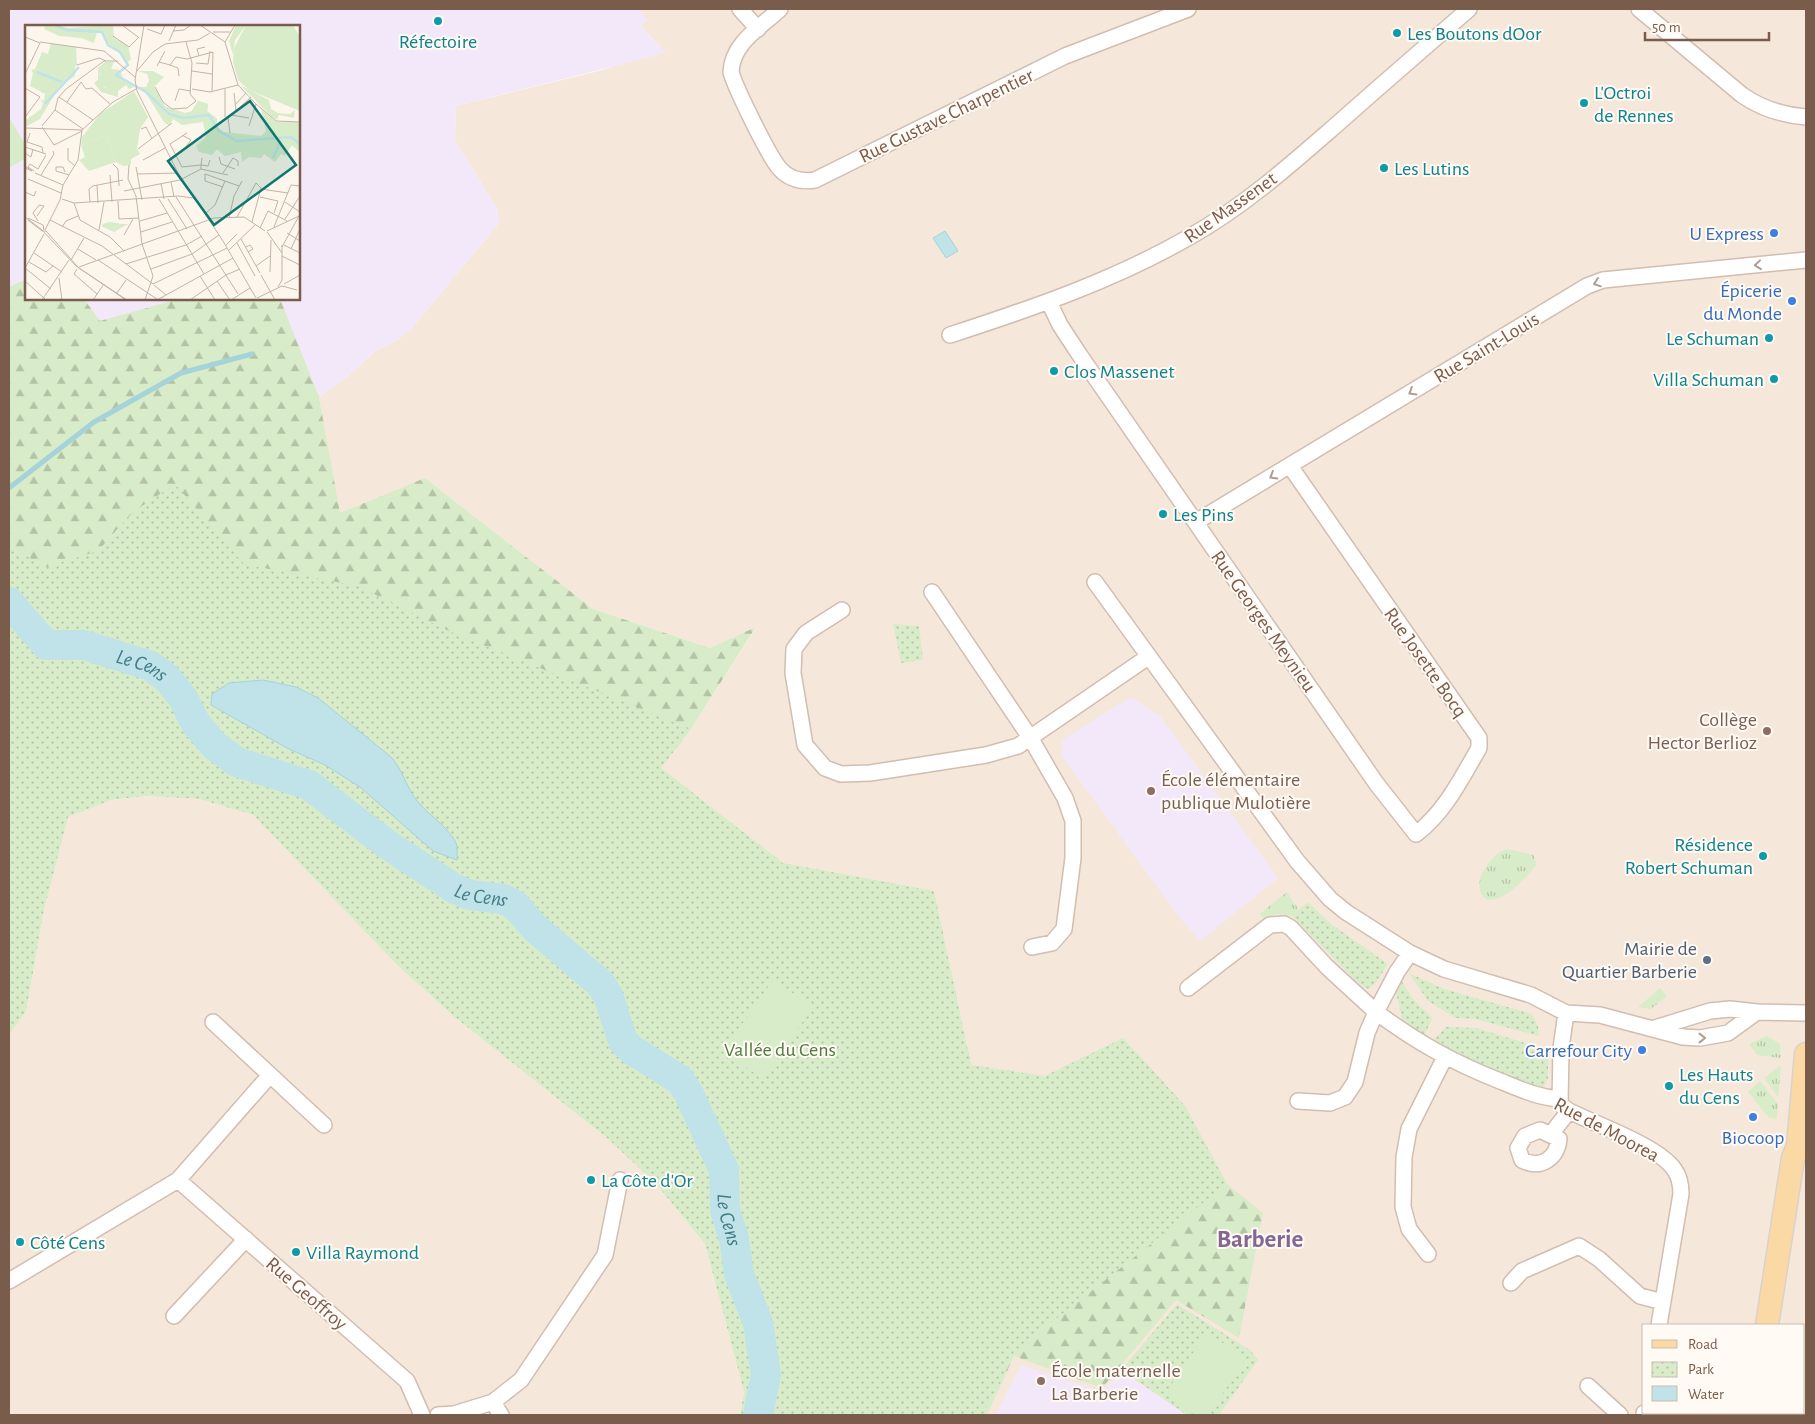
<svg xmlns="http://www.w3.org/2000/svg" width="1815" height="1424" font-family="'Alegreya Sans',sans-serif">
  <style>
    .residential { fill: #f5e8da; fill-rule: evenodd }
    .education { fill: #f3e8fa; fill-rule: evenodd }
    .grass { fill: url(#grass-tufts) }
    .forest { fill: url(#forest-firs) }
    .park { fill: url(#park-dots) }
    .garden { fill: #d8ecc9 }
    .water { fill: #bfe3e8; stroke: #a5d3da }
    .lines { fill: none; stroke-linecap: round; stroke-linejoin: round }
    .stream { stroke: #a5d3da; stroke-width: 5 }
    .river { stroke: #bfe3e8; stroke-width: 30 }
    .street-casing { stroke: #d1beb0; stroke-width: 18 }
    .primary-casing { stroke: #dad1cd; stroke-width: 25 }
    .street { stroke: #fff; stroke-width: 15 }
    .primary { stroke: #fbd9a5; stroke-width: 22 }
    .oneway { stroke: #af9d94 }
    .culture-dot { fill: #0f9aa8; stroke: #fffaf3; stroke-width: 2 }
    .shop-dot { fill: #3f7fe0; stroke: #fffaf3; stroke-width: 2 }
    .education-dot { fill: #8d6e63; stroke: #fffaf3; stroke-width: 2 }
    .service-dot { fill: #5c6f8a; stroke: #fffaf3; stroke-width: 2 }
    .labels { text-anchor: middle; stroke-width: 4; stroke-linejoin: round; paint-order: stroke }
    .culture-label { font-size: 20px; fill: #0d838f; stroke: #fffaf3; text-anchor: start }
    .street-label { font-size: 20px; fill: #7a5c4d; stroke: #fffaf3 }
    .shop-label { font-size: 20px; fill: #366cbe; stroke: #fffaf3; text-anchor: end }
    .education-label { font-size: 20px; fill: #785e54; stroke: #fffaf3; text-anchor: start }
    .service-label { font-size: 20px; fill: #4e5e75; stroke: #fffaf3; text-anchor: end }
    .park-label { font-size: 20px; fill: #537a41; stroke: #fffaf3 }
    .water-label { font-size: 21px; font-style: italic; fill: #437c86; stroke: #fffaf3 }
    .district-label { font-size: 25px; font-weight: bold; fill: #846695; stroke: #fffaf3 }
    .inset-river { fill: none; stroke: #bfe3e8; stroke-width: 2.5 }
    .inset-road { fill: none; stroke: #c5b3a7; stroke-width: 1 }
    .view { fill: #0f766e; fill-opacity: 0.15; stroke: #0f766e; stroke-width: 2.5 }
    .inset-edge { fill: none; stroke: #7a5c4d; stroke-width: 2.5 }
  </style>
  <defs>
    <pattern id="grass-tufts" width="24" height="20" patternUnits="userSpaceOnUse" patternTransform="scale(1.25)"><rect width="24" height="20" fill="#d8ecc9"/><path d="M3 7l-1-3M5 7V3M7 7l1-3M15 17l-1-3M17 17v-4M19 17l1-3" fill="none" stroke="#b4c2a5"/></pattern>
    <pattern id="forest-firs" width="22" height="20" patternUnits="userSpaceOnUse" patternTransform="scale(1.25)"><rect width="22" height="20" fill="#d8ecc9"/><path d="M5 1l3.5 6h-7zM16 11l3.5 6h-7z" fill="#b4c2a5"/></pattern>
    <pattern id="park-dots" width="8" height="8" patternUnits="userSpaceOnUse" patternTransform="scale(1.25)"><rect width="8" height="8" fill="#d8ecc9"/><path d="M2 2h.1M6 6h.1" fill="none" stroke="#b4c2a5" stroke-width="1.8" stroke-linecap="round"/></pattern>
  </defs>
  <rect width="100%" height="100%" fill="#fdf6ec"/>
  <path class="residential" d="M638 9H1806V1415H983L1123 1038 1045 1076 971 1065 934 891 783 863 661 768 691 729 756 628 710 648 593 609 425 478 339 514 319 397 348 376 374 352 396 341 412 328 499 223 497 209 455 140 456 106 603 70 661 48 641 26 647 20ZM1644 1325H1804V1413H1644Z
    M147 796 199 799 253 815 398 966 452 1015 607 1138 657 1185 705 1244 744 1392 740 1415H9V1035L26 1012 44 910 67 817 111 800Z"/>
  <path class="education" d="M9 9H638L648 20 641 26 666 53 456 106 455 140 497 209 499 223 412 328 396 341 374 352 348 376 319 397 282 418 9 546ZM26 26H299V299H26Z
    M1131 697 1160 716 1278 878 1200 941 1179 917 1062 756V740Z
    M1021 1365 1102 1392 1121 1370 1187 1415H996Z"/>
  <path class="grass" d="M1508 849 1533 855 1537 864C1527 877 1505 902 1488 900 1466 889 1491 851 1508 849Z
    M1287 892 1299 910 1292 916 1277 914 1264 919 1260 914Z
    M1660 988 1667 996 1651 1009 1638 1007Z
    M1767 1036 1780 1044 1781 1058 1757 1055 1749 1044Z
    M1781 1065 1778 1097 1764 1078Z
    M1760 1081 1778 1104 1777 1119 1769 1118 1748 1092Z"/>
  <path class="forest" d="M26 279V299H84L100 321 179 299H280L319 397 340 513 425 478 593 609 710 648 756 627 691 729 661 768 783 863 934 891 971 1065 1045 1076 1123 1038 1185 1106 1227 1184 1263 1213 1239 1338 1176 1300 1102 1388 1014 1356 987 1415H948L890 1151 9 648V287Z"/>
  <path class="park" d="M175 484 244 564 358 586 451 632 691 729 661 768 783 863 934 891 971 1065 1045 1076 1123 1038 1185 1106 1227 1184 1014 1352 983 1415H740L744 1392 705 1244 657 1185 607 1138 452 1015 398 966 253 815 199 799 147 796 111 800 68 817 44 910 26 1012 9 1035V546L46 567 98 551 127 518 142 506Z
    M893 624 919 626 923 660 901 663Z
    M1308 902 1331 924 1388 964 1375 984 1368 989 1356 981 1292 916Z
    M1409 973 1444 989 1532 1014 1538 1026 1539 1036 1475 1019 1456 1018 1428 1001Z
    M1401 980 1413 999 1432 1018 1423 1039 1404 1027 1395 988Z
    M1446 1027 1476 1028 1548 1050V1078L1544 1087 1539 1090 1531 1089 1431 1043Z
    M1177 1304 1250 1350 1258 1360 1219 1415H1187L1121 1370Z"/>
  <path class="garden" d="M9 117 26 146V158L9 168Z
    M773 980 813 1007 763 1079 723 1051Z
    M1207 1332 1246 1359 1208 1415H1195L1165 1394Z"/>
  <path class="water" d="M945 231 958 251 946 258 933 238Z
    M263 680 296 687 318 698 390 756C403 769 406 788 418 802 430 816 446 825 455 841 458 846 457 854 457 860L433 851 360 787 325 765 287 748 211 705 212 694 229 683Z"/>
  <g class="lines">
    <path class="stream" d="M9 488 94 422 181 373 252 354"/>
    <path class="river" id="s1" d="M9 602 46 645H84L151 666 167 678 183 698 196 724 215 746 237 762 309 785 388 845 455 889 470 895 503 899 515 905 535 928 601 984 609 998 623 1041 632 1050 680 1080 689 1094 724 1170 725 1210 734 1239 739 1274 758 1323 766 1375 758 1415"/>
    <g class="street-casing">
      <path id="street" d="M740 9 758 29
        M780 9C761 27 732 43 731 72 735 87 769 157 780 169 789 179 802 182 815 180L1065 56 1188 9
        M1639 9 1742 95C1762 109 1782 115 1806 117
        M1049 302 1060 325 1079 354 1376 783 1416 834C1445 812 1461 779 1479 748V738L1290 466
        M950 335C1033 308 1115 280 1191 236 1244 206 1289 166 1335 126 1379 87 1424 48 1469 9
        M1196 522 1587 286 1603 280 1806 260
        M1095 582 1297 861 1330 899 1346 912 1410 953 1444 969 1531 995 1566 1013 1600 1015 1683 1037 1700 1038 1728 1033 1757 1012
        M932 592 1031 739 1065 798 1073 821V858L1064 929 1052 943 1032 947
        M842 610 806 633 794 649 793 673 805 745 825 768 841 774 870 773 986 755 1018 746 1148 657
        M1410 953 1397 972 1376 1012C1418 1043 1452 1062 1500 1081 1520 1089 1537 1097 1559 1099
        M1188 988 1270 925 1284 924 1291 928 1327 967 1376 1012 1367 1033 1355 1082 1345 1097 1330 1103 1298 1101
        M1566 1013 1561 1048 1560 1104 1569 1111C1595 1124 1658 1146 1674 1169 1680 1177 1681 1185 1681 1194L1659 1325
        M213 1022 324 1125
        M1655 1028 1710 1011 1730 1009 1757 1012 1806 1013
        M1540 1130 1559 1139C1557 1158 1541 1170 1522 1160L1518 1148 1525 1136Z
        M1551 1134 1569 1111
        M178 1180 407 1381 422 1415
        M1428 1254 1409 1229 1403 1207 1404 1157 1409 1129 1445 1057
        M9 1281 178 1180 270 1075
        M1511 1283 1522 1271 1579 1246 1599 1259 1640 1296 1663 1302
        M174 1316 246 1239
        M1588 1386 1620 1415
        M493 1402 501 1415
        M438 1415 454 1414 493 1402 521 1380 605 1255 620 1180
        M1644 1415V1413"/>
    </g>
    <g class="primary-casing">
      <path id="primary" d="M1767 1325 1793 1158 1798 1146 1806 1054
        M1754 1415V1413"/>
    </g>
    <use href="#street" class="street"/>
    <use href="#primary" class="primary"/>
  </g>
  <defs><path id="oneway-chevron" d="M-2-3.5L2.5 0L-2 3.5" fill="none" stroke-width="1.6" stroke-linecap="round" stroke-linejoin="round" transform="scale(1.25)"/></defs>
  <g class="oneway">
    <use href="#oneway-chevron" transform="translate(1758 265) rotate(174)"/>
    <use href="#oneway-chevron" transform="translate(1597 283) rotate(161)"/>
    <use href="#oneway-chevron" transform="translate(1412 392) rotate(149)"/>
    <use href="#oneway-chevron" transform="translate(1273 476) rotate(149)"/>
    <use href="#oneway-chevron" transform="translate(1702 1038)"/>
  </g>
  <g class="culture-dot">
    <circle cx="438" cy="21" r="5"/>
    <circle cx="1397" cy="33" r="5"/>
    <circle cx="1584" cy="103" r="5"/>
    <circle cx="1384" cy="168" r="5"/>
    <circle cx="1769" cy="338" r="5"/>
    <circle cx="1054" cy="371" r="5"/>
    <circle cx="1774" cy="379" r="5"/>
    <circle cx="1163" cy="514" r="5"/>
    <circle cx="1763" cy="856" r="5"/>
    <circle cx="1669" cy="1086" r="5"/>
    <circle cx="591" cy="1180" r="5"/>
    <circle cx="20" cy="1242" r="5"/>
    <circle cx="296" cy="1252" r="5"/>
  </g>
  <g class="shop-dot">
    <circle cx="1774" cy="233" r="5"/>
    <circle cx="1792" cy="301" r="5"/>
    <circle cx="1642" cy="1050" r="5"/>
    <circle cx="1753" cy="1117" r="5"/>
  </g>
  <g class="education-dot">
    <circle cx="1767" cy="731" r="5"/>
    <circle cx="1151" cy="791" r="5"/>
    <circle cx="1041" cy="1381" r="5"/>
  </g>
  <circle class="service-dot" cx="1707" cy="960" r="5"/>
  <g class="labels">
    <g class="culture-label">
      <text x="1407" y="40">Les Boutons dOor</text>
      <text x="438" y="48" text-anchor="middle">Réfectoire</text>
      <text x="1594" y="99">L'Octroi<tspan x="1594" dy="23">de Rennes</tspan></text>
      <text x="1394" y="175">Les Lutins</text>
      <text x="1759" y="345" text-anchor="end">Le Schuman</text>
      <text x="1064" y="378">Clos Massenet</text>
      <text x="1764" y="386" text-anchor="end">Villa Schuman</text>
      <text x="1173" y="521">Les Pins</text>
      <text x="1753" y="851" text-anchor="end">Résidence<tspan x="1753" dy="23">Robert Schuman</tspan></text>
      <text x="1679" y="1081">Les Hauts<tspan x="1679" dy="23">du Cens</tspan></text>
      <text x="601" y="1187">La Côte d'Or</text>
      <text x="30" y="1249">Côté Cens</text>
      <text x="306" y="1259">Villa Raymond</text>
    </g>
    <g class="street-label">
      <text transform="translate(946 115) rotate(-26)" y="7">Rue Gustave Charpentier</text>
      <text transform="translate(1230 207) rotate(-35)" y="7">Rue Massenet</text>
      <text transform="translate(1486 347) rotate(-31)" y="7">Rue Saint-Louis</text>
      <text transform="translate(1264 621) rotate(55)" y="7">Rue Georges Meynieu</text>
      <text transform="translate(1426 662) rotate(55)" y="7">Rue Josette Bocq</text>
      <text transform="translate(1607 1129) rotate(28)" y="7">Rue de Moorea</text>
      <text transform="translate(307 1293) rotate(41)" y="7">Rue Geoffroy</text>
    </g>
    <g class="shop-label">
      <text x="1764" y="240">U Express</text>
      <text x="1782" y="297">Épicerie<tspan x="1782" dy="23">du Monde</tspan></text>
      <text x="1632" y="1057">Carrefour City</text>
      <text x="1753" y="1144" text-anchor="middle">Biocoop</text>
    </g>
    <g class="education-label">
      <text x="1757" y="726" text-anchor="end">Collège<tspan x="1757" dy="23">Hector Berlioz</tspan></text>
      <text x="1161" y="786">École élémentaire<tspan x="1161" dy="23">publique Mulotière</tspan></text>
      <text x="1051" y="1377">École maternelle<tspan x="1051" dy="23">La Barberie</tspan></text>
    </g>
    <g class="service-label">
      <text x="1697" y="955">Mairie de<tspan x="1697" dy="23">Quartier Barberie</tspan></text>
    </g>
    <g class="park-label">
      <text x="780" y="1056">Vallée du Cens</text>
    </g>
    <g class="water-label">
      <text dy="7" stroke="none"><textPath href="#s1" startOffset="156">Le Cens</textPath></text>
      <text dy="7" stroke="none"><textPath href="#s1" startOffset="578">Le Cens</textPath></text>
      <text dy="7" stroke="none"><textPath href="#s1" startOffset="1012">Le Cens</textPath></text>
    </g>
    <g class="district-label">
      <text x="1260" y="1247">Barberie</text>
    </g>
  </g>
  <g transform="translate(25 25)">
    <rect width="275" height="275" fill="#fdf6ec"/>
    <path d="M85 197 97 199H103L89 207 78 202 77 199Z" fill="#d8ecc9"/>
    <path d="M211 0H221L210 15 208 30 204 16ZM26 19 51 23 50 51 34 62 15 94 0 102V96L16 84 18 78 15 74 19 76 20 69 30 57 16 52ZM80 37H89L86 44 95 45 98 53 109 62 104 64 101 60 93 66V72L76 67 69 58 73 55V43ZM79 41 82 48 96 51 102 58 91 64 79 63 74 49ZM215 60 244 75 246 84 253 88 265 89 270 85 269 93 254 90 252 95 248 93ZM173 76 183 79 182 86 192 94 193 118 262 110 275 127 267 120 260 131 256 129 250 137 239 129 236 133 224 132 217 137 216 127 200 131 192 124 187 130 174 127 171 121 181 112 179 94 167 86Z" fill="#d8ecc9" fill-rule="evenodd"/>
    <path d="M79 41 82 48 93 49 102 58 91 67 76 61 74 44Z" fill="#d8ecc9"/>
    <path d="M82 110 91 137 64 146 54 135 60 132 56 120Z" fill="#d8ecc9"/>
    <path d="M21 0 42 3 88 0 89 13 103 21 106 34 102 38 95 27 84 19 76 6 72 7 69 18 56 13 34 11 19 4ZM27 19 51 22 52 40 20 69 5 61 8 48 6 45 10 44 17 27 23 29ZM113 46H128L139 52 129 62 140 81 160 88 167 86 173 76 183 79 182 86 192 94V102L199 107 236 111 241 106 236 84 251 97H272L275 99V127L260 115 251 116 247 124 216 130V127H208L200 131 192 124 187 130 177 127 181 113 178 97 157 100 148 94 144 101 139 97 120 67 113 62H121L124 55 122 49ZM109 66 123 92 115 104 112 124 115 129 106 134V140L98 141 91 137 82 110 56 120 57 112 75 89Z" fill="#d8ecc9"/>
    <path d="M221 0H268L271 5 275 12V86L224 65 213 55 208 37 209 23Z" fill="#d8ecc9"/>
    <path class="inset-river" d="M30 0 42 5 77 7 83 20 95 27 103 40 91 50 121 67 144 89 158 93 184 90 194 106 212 116 266 112 275 119M12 47 37 57M20 79 54 42M248 133 256 115"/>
    <path class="inset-road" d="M97 0 113 12M119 0 110 55 112 66 153 148 198 216 231 273M175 0 200 17 213 60 231 79 251 96 275 97M122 4 136 9 140 0M148 6 159 5 166 0M188 7H205M88 11 104 22 114 12M0 12 15 18 0 49M144 16 151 0M15 17 79 26 111 53M200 17 210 0M174 31 172 24 180 22M134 37 145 40 151 32 162 34 188 27 187 67M171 38 183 39 185 26M52 40 74 33 81 36M145 40 153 43 154 51M132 41 140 26M112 46 128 27 140 19 173 15 185 8M167 46 187 49M56 57 61 64 67 63 85 79M130 62 138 77 147 84 162 83 171 76 165 69 167 38 161 17M0 63 15 72 0 92M167 64 185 67 213 60M200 64V92M209 68 211 86M34 72 68 95M150 76 154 64 166 66M42 77 56 57M210 80 221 68M30 85 33 73 41 64 79 36H93M30 85 58 104M206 90 224 93M17 101 30 85M224 101 231 79M17 102 29 120M0 103 57 105M116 104 121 102 127 114M5 108 2 117 17 122 18 128M162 108 145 119 157 142 176 140V144M205 108 203 93 226 72M157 110 166 115 160 123M29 120 57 106M0 122 21 129M43 123V135L50 141M113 124 147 98M0 128 6 132 8 124M194 132 196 139 210 144M177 133 176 140 183 141 185 135M118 135 140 123M88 139 93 144 94 161M104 140 103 154 111 171 117 219 128 251 120 275M0 141 7 146 0 143M111 142 117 175M13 144 21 130M9 146 3 142 5 139 13 144M40 147 38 142H31V146L44 150M10 148 38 160M198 148 208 133 213 136V141M112 149 153 148M16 150 29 129 28 126M85 150 87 177M3 154 36 168M146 157 149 172M136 158 139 174M72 160 73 178M198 162 180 156V149L214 161M236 164 263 168M99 166 155 155 176 144 203 150M0 167 9 171 11 166M151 172 213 269M235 172 253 176 249 188M37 174 49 178 153 171 169 173M134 174 179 249M143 174 162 204M93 176 94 194 114 193M65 177 64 164 68 161 98 155M260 177 275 187M49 178 55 195 85 212 99 226M180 189 190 180 200 156M12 191 19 181 14 180 8 188 13 196M0 192 16 204 51 241 101 275M212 192 231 158 236 163 227 197M3 193 18 200 19 205M204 193 209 171 217 156M260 194 275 171M3 195 17 206M25 195 77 221 128 259M115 196 142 188M37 202 41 196 53 191M249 202 266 160 275 161M235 203 243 186 262 196M20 205 35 175 38 160 53 135 57 105 88 77 111 64M74 205 79 177M17 206H21L53 242M242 206 274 191M116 207 147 197M242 207 257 228M262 208 275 216M99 210 108 194M216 214 235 248M212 218 230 251M201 220 212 209M259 220 275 228M221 222 225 220 228 224 223 227M257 222 275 189M53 224 71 235M266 224 275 204M204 225 230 200M9 228 37 247M257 231 275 240M46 235 59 213M73 235 132 274M4 237 21 247 28 241M101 239 161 220 177 211M231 241 245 231M54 242 189 193 219 192 240 206M0 243 26 264M0 243 19 209M54 243 102 275M52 244 49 249 72 269M126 244 167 229 194 210M245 247 246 215M236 250 250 275M175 251 190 275M34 253 37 275M0 256 21 275M192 256 205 275M128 259 202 223M259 259 275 250M129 260 141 270M253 262 257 255V220M92 268 101 255M232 273 257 261 272 265M17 275 44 235M68 275 79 259M132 275 208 233M165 275 201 250 215 244M206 275 225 263"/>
    <path class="view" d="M225 76 271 140 189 200 143 136Z"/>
    <rect width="275" height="275" class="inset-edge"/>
  </g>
  <rect width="1815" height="1424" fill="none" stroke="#7a5c4d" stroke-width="20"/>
  <rect x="1642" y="1324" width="162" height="90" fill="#fffaf3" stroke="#cabbb1"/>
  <rect x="1652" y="1340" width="25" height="8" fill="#fbd9a5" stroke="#cabbb1"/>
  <text x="1688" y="1349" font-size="15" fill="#7a5c4d">Road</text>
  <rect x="1652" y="1362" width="25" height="15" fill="url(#park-dots)" stroke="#cabbb1"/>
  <text x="1688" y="1374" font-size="15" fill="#7a5c4d">Park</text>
  <rect x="1652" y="1386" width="25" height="15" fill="#bfe3e8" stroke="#cabbb1"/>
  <text x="1688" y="1399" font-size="15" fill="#7a5c4d">Water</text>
  <path d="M1645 32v8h124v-8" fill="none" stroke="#7a5c4d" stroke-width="2.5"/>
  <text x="1652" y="32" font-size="15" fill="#7a5c4d" stroke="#fffaf3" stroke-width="4" paint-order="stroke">50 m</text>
</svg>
